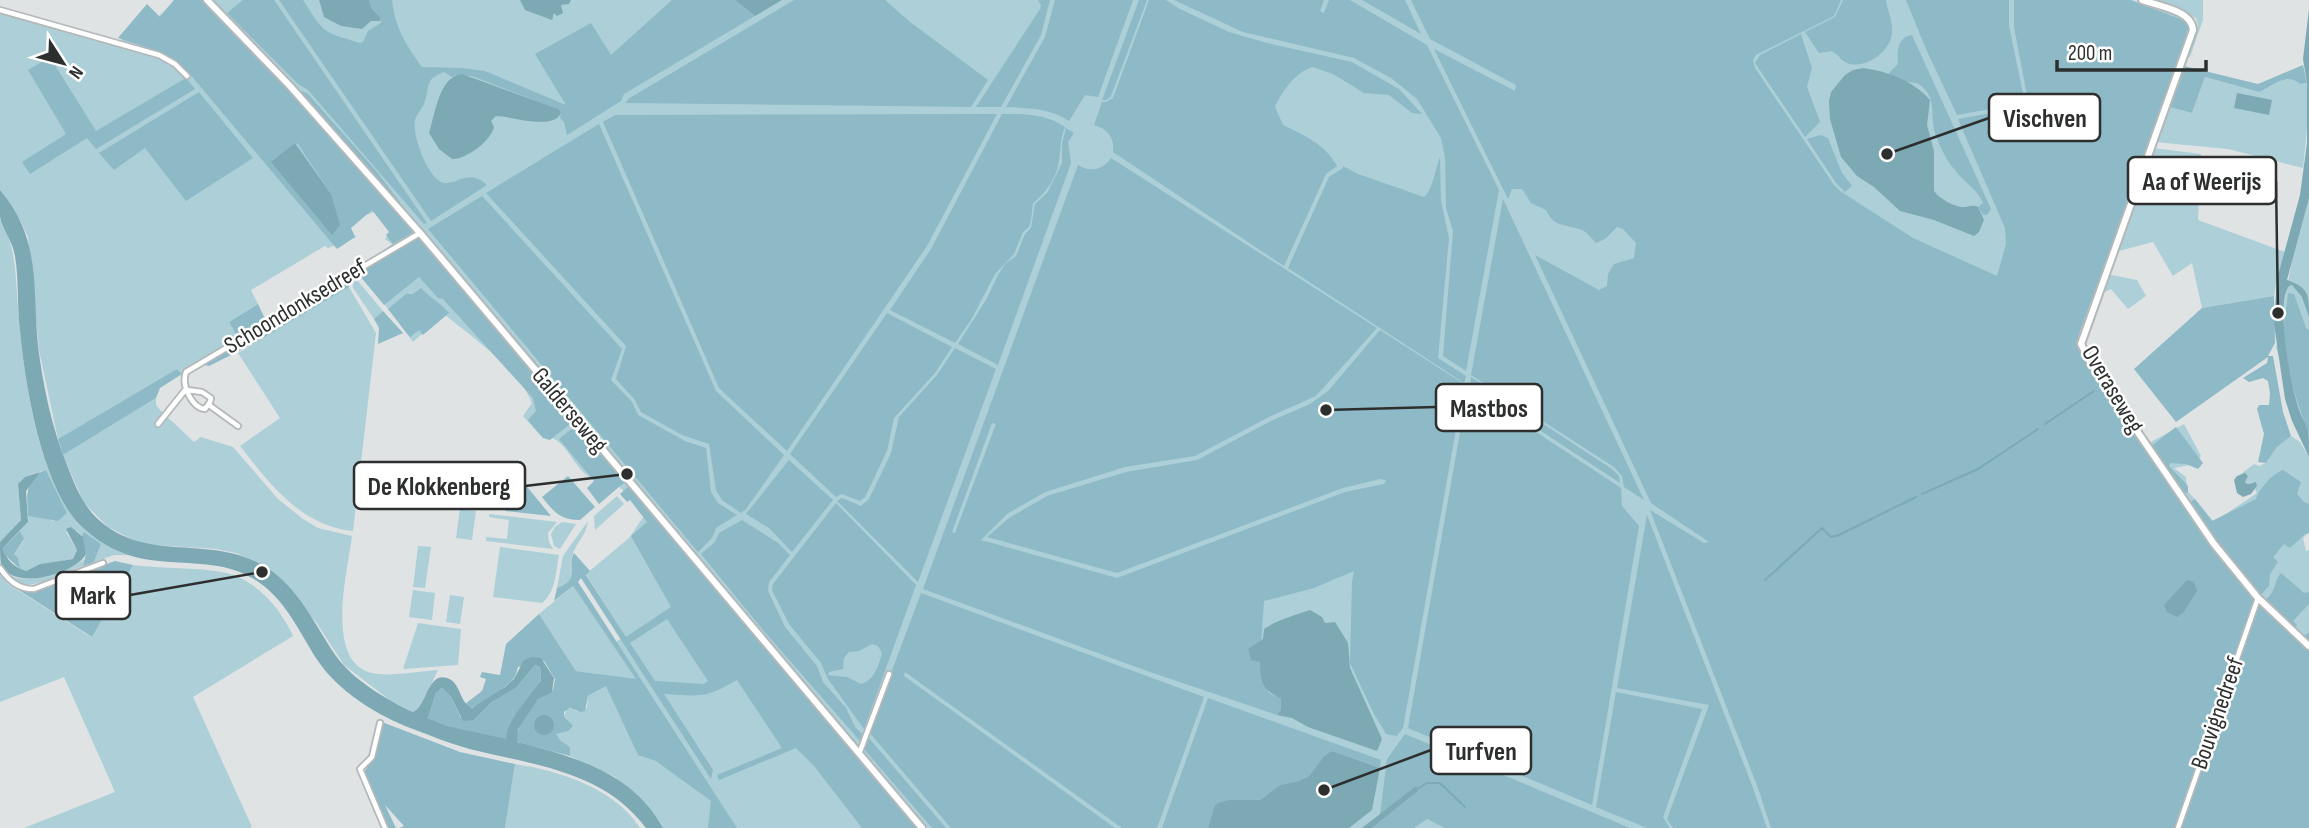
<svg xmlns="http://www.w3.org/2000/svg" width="2309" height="828" font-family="'Sofia Sans Condensed',sans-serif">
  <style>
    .green { fill: #accfd8 }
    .forest { fill: #8dbac6; fill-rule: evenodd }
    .water { fill: #7da9b5; fill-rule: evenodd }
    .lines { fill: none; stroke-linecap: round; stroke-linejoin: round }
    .stream { stroke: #7da9b5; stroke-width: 2 }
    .street-casing { stroke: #b4b8b9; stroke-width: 8 }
    .secondary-casing { stroke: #b4b8b9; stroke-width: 10 }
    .street { stroke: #fff; stroke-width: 4.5 }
    .secondary { stroke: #fff; stroke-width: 6 }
    .labels { text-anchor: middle; stroke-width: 5; stroke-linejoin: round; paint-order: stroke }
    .street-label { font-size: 24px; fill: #2d2f2f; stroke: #fff }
    .leader { fill: none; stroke: #2d2f2f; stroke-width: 2.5 }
    .callout-dot { fill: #2d2f2f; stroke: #fff; stroke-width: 2.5 }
    .callout { fill: #fff; stroke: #2d2f2f; stroke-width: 2.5 }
    .callout-label { font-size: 26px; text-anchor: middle; font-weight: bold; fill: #2d2f2f }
  </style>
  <rect width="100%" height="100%" fill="#dfe3e4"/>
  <path class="green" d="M175 0H2133L2190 21 2073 337 2149 443 2184 424 2201 456 2195 464 2174 468 2186 477 2187 490 2214 522 2257 493 2255 490 2257 486 2252 482 2248 484 2245 481 2248 476 2241 474 2254 464 2259 466 2266 463 2277 447 2291 436 2300 442 2309 457V532L2303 538 2306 551 2309 550V828H663L659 821 615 777 570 756V747L556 737 558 732 568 731 567 718 564 716 567 709H573L576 711 587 708 588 696 599 690V674L576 671 539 614 573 586 613 644 625 636 586 574 629 538 644 516C636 507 625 489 615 484 605 479 592 481 584 473 569 458 564 436 540 435L523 416 532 403C518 368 473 338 444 314L413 342 382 301 356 272 392 244 385 239 391 231 374 212 346 223 356 237 328 248 325 246 251 290 258 304 229 322 238 338 182 374 176 370 58 439 39 350 28 237 20 220 0 190V13L157 57 175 67 184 76 189 72 173 53 121 41 145 7 158 17Z
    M2153 0H2203V20L2190 57H2187L2198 25 2196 18Z
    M2205 77 2259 92C2274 86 2285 72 2300 84L2307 83V129L2303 168 2228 149 2155 142 2169 107 2192 113Z
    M2153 148 2201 154 2198 220 2285 252 2277 279 2274 296 2202 308 2192 263 2173 276 2153 242 2115 252Z
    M2309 188V447L2276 348 2293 255Z
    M0 219C17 248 15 275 18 307 23 369 36 476 78 523 91 537 110 548 127 555H114L94 562 101 544 85 533 82 536 77 531 66 532 77 550 73 559 40 564 26 571 20 569 14 554 24 540 20 531 28 522V516L43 517 53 521 67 513 46 470C36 473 24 475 18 485L21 520 0 542Z
    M352 274 383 311 374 319 353 288Z
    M2107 274 2137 280 2146 296 2128 309 2111 289 2099 295Z
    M349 287 376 333 353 531C301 526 270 484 240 446L280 418 238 353Z
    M156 398V405L160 410 194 442 201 437 233 447 278 499 303 519 318 528 352 536C348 570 325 656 368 672 385 678 419 671 438 670L419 710 413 712 391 701 344 665 316 622 259 563 236 553 216 549 141 544 108 527 84 503 63 455Z
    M428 461 441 463 437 494 424 492Z
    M617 496 624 504 595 530 594 516Z
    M460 509 476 511 472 540 456 538Z
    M489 514 557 522 548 533 549 542 553 549 486 541V537L507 539 509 520 489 517Z
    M588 521C586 537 575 543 572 557 567 572 579 581 557 588L563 556Z
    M562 522 576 524 560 549 554 546 551 534 555 527Z
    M418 546 431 547 425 588 413 587Z
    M500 547 559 555C556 571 556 592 542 603L493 597Z
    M84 559 83 566C69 571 34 589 20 584 13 581 8 575 4 569 8 573 12 577 18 578 33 582 74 570 84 559Z
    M133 565C163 569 193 567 222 572 255 578 280 608 293 636L193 697 252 827 250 828H24L115 792 64 677 0 702V575L8 584 91 637Z
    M413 590 435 593 432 620 409 617Z
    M450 595 464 597 460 624 446 622Z
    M418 623 461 629 458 665 403 669Z
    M515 764C560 771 614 788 640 828H505Z"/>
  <path class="forest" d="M174 0H203L288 87 415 231 393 244 386 235 389 232 372 210 351 228 355 237 337 249 189 73C168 54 145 47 118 38L147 4 160 17ZM295 143 298 144 331 194 272 163Z
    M243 0H274L427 223 424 224 308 90 298 84 227 13Z
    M279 0H303C325 34 321 31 360 43L363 42 368 31 381 23V18L372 9 369 0H392C395 28 406 45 422 67L462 68 485 71 566 105 535 54 591 23 611 55 672 0H735L755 16 624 94 621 101 567 135 564 122 560 118 561 113 557 109 472 76 455 75 452 77 444 72C425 79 430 85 425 101 423 108 417 113 415 120 412 135 426 171 438 180 452 192 466 165 487 185L431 221Z
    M794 0H885L910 22 988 80 971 107 626 103 628 99Z
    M1038 0H1050L1041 35 1001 107H976L1040 9 1041 5Z
    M1055 0H1133L1098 97 1085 95 1069 121C1050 108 1028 108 1006 107L1045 37Z
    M1139 0H1147L1111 96 1106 100H1102Z
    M1149 0H1166L1178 8 1229 32 1267 43 1352 62 1399 89 1422 114 1412 113 1389 95 1364 93 1333 74 1312 67C1295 73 1282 91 1275 107L1283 125C1304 135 1326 145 1337 166L1326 174 1284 266 1113 152C1115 137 1107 129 1094 125L1102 102H1106L1113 98Z
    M1174 0H1324L1320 11 1324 13 1329 0H1350L1427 45 1499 190 1466 371 1443 356 1453 231 1446 208 1445 157 1441 138 1417 99 1391 78 1354 58 1243 32Z
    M1362 0H1405L1421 34Z
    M1411 0H1841L1834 16 1756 55 1753 60 1755 68 1834 185 1840 191 1913 238 1997 276 2006 244 2005 228 1958 119 2029 106 2014 27V0H2130L2188 22 2191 31 2078 337 2082 340V345L2150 447 2176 427 2203 463 2198 469 2186 464 2170 463 2169 466 2188 486V492L2182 494 2189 503 2195 499 2212 521 2256 499C2259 489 2273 473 2283 470L2301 482 2297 494 2304 502 2309 504V533L2305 534 2290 548 2284 544 2273 557 2278 562 2270 574 2269 586 2260 596 2264 600C2277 593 2273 582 2281 573L2304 593 2309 592V604L2293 621 2297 625 2294 629 2301 637 2309 633V828H1771L1758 788 1650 510 1704 543 1709 542 1651 503 1535 255 1599 290 1607 286 1608 274 1614 264 1634 258 1636 243 1623 229 1617 227 1605 239 1596 243C1592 239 1587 232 1582 230 1567 224 1554 228 1546 210L1531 203 1522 189H1512L1508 199 1434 49 1515 91 1516 85 1430 39Z
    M1843 0H1886C1887 9 1892 19 1892 28 1894 48 1870 68 1850 64 1843 63 1839 55 1832 51L1819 53 1805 32 1835 17Z
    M1906 0H2009V26L2025 103 1957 115 1926 49Z
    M1801 34 1812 68 1807 87 1820 122 1805 137 1755 63 1760 55Z
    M1912 35 1991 209 1987 215H1983L1978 207 1983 203C1977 188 1963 182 1955 170 1947 161 1940 147 1936 136 1928 114 1940 98 1917 83L1907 82 1890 76 1889 73 1898 64C1897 52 1897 37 1912 35Z
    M50 57 96 131 186 78 195 89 96 149 87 138 30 174 22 162 66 134 28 70Z
    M2303 65 2307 83 2300 84C2285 72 2274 86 2259 92L2205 77 2192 113 2169 107 2184 66 2258 84Z
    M297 89 308 94 378 173 419 228Z
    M199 92 253 158 186 201 145 148 114 170 99 153Z
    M997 114 927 246 787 451 719 388 603 122 615 115Z
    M1002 114C1024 114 1046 114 1065 127 1060 139 1061 148 1059 160 1058 176 1045 194 1033 203L1031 220 1029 227 1023 232 1014 254 995 274 971 320 955 343 890 310 931 249Z
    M599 124 716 391 784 455 746 509 741 513 722 500 716 490 709 444 682 435 641 412 635 400 616 379 626 346 486 193Z
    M1066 128 1074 133 1068 142 1071 163 998 365 958 344 986 300 998 275 1005 264 1016 256 1025 234 1031 228 1035 204 1047 193 1062 163V143Z
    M1821 135 1828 138 1842 173 1852 186 1845 192 1836 183 1807 139Z
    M1440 157 1441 201 1449 238 1438 358 1466 376 1464 383 1288 268 1329 177 1343 168V166L1358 174 1424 197C1433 190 1435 169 1440 157Z
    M1111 158 1377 328 1316 396 1271 416 1195 456 1125 467 1045 492 1007 514 981 540 1117 578 1345 492 1384 484 1386 480 1380 479 1343 488 1117 573 987 537 1009 518 1047 496 1126 472 1197 460 1273 420 1310 404 1328 391 1380 330 1464 384 1403 728 1397 736 1386 734 1373 712 1350 663 1352 581 1354 571 1314 588 1264 601 1260 661 1269 693 1281 699V710L1277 715 1147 671 923 589 1078 165C1090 173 1103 170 1111 158ZM992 423 996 424 955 533 952 532Z
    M482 196 622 349 611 380 632 402 638 415 685 441 706 448 711 492 718 503 737 515 716 528 712 538 698 552 428 229Z
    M1503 199 1644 500 1624 487 1622 476 1614 467 1471 375Z
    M419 235 575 420 550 440 543 438 528 420 536 411 533 398 443 299 438 298 419 277 384 305 356 271Z
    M348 277 349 287 255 343 209 366 204 365Z
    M421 288C430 298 441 303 449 313L423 335 419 330 410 337 388 309 406 294H413Z
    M2288 293 2294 294 2306 328 2309 330V432C2296 404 2289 373 2284 342 2282 326 2287 309 2288 293Z
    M2274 296 2275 343 2268 356H2273L2283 412 2291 436 2277 447 2266 463 2258 462 2264 434 2257 409 2259 405H2269L2270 393 2268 381 2263 378 2249 382 2243 378 2267 363 2268 357 2176 422 2134 369 2202 308Z
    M258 304 266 321 238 338 229 322Z
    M383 311 403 333 378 344 379 328 374 319Z
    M887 313 952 347 935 373 894 418 887 451 865 497 860 501 842 494 836 497 790 454Z
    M955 348 996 369 918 582 837 501 842 498 861 506 869 499 891 453 899 417 937 375Z
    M177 369 182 374 160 388 156 398 63 455 58 439Z
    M1471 377 1612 469 1619 476 1620 483 1470 384Z
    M1468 387 1621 488 1622 506 1639 526 1592 805 1408 728Z
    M578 424 626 481 599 504 587 488 594 481 559 439Z
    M789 460 833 500 792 552 769 528 746 514Z
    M46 470 67 513 58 521 28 516C27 498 24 477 46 470Z
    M510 471 515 472 551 516 505 511Z
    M568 476 595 507 580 520C560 520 554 512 542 497Z
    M630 485 919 828H862L814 766 796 748 719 780 717 775 782 748 737 680C704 699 700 696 664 694L713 770 711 779 581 578 578 582 737 828H708L711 801 656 761 638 755 606 686 588 696 585 711 581 712 570 708 564 712V716L573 726 568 731 556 734 560 740 570 747V756L517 742C514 730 529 708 538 699 541 695 548 692 553 690L555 679 544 661 518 667C517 670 516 676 514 678 507 687 480 706 470 708L465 704 482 691 486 679 480 677 482 672 500 675 506 644 539 614 576 671 636 679 573 586 554 601 557 588C581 580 566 568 574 553L590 571 586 575 626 637 671 607 631 536 647 522 630 500 627 502 620 494ZM667 619 708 681 704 684 655 681 630 643Z
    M836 503 916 585 864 729 828 679 821 663 789 624 772 590 773 584ZM872 644 878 646 882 653C879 665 874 681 861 684L847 677 828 675 829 672 843 669 844 658 849 652 859 651Z
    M1647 515 1753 788 1767 828H1673L1667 819 1709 705 1617 688Z
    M742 520 778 543 790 555 769 582 768 591 785 627 817 666 823 682 846 708 855 727 862 734 860 741 763 630 701 554 715 542 719 533Z
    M20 531 24 539 14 554 18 558 20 569 5 555 3 548Z
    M84 532 101 544 94 562 83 566 86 554 82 536Z
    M115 561 133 565 92 637 17 589 34 591Z
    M921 593 1204 697 1157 828H1122L905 672 904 676 1115 828H951L869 732Z
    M535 665 540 667 541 680C532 694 505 723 507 740L448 726 428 718 436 693 442 688 451 697 461 718 474 720 492 702 516 688Z
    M1616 692 1702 709 1663 817 1670 828H1647L1596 807Z
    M1208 698 1381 760 1380 768 1332 751 1324 756 1309 776 1299 781 1280 785 1260 800 1214 807 1208 828H1162Z
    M382 722 460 752 515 764 505 828H399L404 826 385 805 396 828H387L364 773 371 760Z
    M1405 734 1630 828H1445L1427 819 1414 828H1372L1418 791 1416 787 1380 815 1387 759Z
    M868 737 946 828H932L864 749Z"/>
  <path class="water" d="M319 0H369L372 9 381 18 380 21H371L362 29 341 26 324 17Z
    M520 0H571L569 4 561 5 563 13 557 16 554 13 552 20 525 10Z
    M735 0H782L755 16Z
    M2309 9V198L2287 280C2309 288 2309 294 2309 317L2302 297 2292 285 2289 286C2275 305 2291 386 2299 410 2301 417 2306 423 2308 430 2309 438 2309 448 2309 457L2292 421 2285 399 2274 324 2277 279 2300 195 2307 143V83L2303 59Z
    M1863 68C1887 71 1914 81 1930 100L1927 125 1934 151V191C1939 198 1951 205 1961 207 1968 208 1970 204 1978 207L1984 220 1979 232 1974 236 1934 220 1900 211 1874 187 1857 176 1841 157 1830 119 1829 101 1831 92 1845 75 1853 70Z
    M462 74 558 109 561 113C553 131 512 116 496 116L491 121 494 127C491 141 465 160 452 159L439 149 429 133C435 115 439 76 462 74Z
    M2237 93 2272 100 2269 115 2234 108Z
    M295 143 331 194 340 225 332 235 271 162Z
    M0 190C42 240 32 286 38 346 43 386 52 428 67 465 75 485 82 505 99 520 150 566 216 530 273 572 302 594 316 627 336 656 353 680 387 700 413 712 427 707 427 672 447 678 461 682 459 703 472 708L505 687 514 679 524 660 532 657 541 658 554 678 552 692 538 699 518 729 517 742C575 757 632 772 663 828H646C605 773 540 766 478 751 456 746 434 737 413 729 378 716 337 691 316 658 299 631 287 603 260 583 218 552 164 572 118 551 104 545 90 535 79 524 41 484 25 384 20 330 17 305 19 280 15 256 13 242 2 228 0 217 0 208 0 199 0 190ZM535 665 540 667 541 680C531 695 506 721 506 739L448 726 428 718 436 693 442 688 451 697 463 721 474 720 492 702 516 688Z
    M40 472 26 491 28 522 3 548C5 559 15 568 26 571L40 564 73 559 77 550 66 529 71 527 83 537 86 554C76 574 11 592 1 564 0 557 0 548 0 542L21 520 18 484 25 477Z
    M2245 473 2248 476 2245 482 2248 484 2256 482 2257 486 2251 494 2243 497 2237 493 2234 480 2237 476Z
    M2187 580 2194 582 2197 591 2183 613 2177 617 2167 612 2164 605Z
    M1310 610 1322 617 1325 623 1335 622 1348 643 1350 668 1382 739 1377 751 1308 727 1292 718 1277 715 1281 710V699C1261 688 1261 683 1260 662L1251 660 1248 649 1263 639 1264 629C1279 619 1293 616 1310 610Z
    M534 725a10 10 0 1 1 20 0a10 10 0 1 1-20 0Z
    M1332 751 1380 768 1372 810 1349 828H1208L1214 807 1218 803 1229 800H1260L1280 785 1299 781 1309 776 1324 756Z
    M1416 786 1418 791 1372 828H1362Z"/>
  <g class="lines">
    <path class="stream" d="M2045 424 2094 391
      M1922 494 1978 469 2038 429
      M1765 580 1822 528 1831 537 1839 535 1916 497
      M1417 789 1427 783H1440L1465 807"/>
    <g class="street-casing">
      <path id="street" d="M0 10 159 55 175 64 187 76
        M187 390 202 392 211 398 210 402 205 409C192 408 181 385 186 372L420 233
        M209 405 238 426
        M158 424 186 389
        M0 568C9 581 18 589 34 589L103 563
        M380 723 372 757 360 769 385 828
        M859 754 889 674
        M2178 828 2258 598"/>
    </g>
    <g class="secondary-casing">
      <path id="secondary" d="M207 0 290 86 420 233 922 828
        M2142 0C2158 6 2192 10 2193 30L2081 344 2090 362 2214 544 2258 598 2309 646"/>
    </g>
    <use href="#street" class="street"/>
    <use href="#secondary" class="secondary"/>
  </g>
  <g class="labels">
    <g class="street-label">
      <text transform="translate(295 306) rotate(-31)" y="8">Schoondonksedreef</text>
      <text transform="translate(2113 389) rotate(59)" y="8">Overaseweg</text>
      <text transform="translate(570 410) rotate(50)" y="8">Galderseweg</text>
      <text transform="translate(2217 713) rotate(-71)" y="8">Bouvignedreef</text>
    </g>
  </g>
  <path class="leader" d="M1887 154L1989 118M2278 313L2276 181M1326 410L1436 407M627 474L525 486M262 572L130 595M1324 790L1431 750"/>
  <g class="callout-dot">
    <circle cx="1887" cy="154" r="7"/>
    <circle cx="2278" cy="313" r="7"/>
    <circle cx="1326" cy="410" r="7"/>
    <circle cx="627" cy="474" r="7"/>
    <circle cx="262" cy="572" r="7"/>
    <circle cx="1324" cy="790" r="7"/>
  </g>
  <g class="callout">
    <rect x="1989" y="94" width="111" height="47" rx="7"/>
    <rect x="2128" y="157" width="148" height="47" rx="7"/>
    <rect x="1436" y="384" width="106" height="47" rx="7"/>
    <rect x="354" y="462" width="171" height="47" rx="7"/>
    <rect x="56" y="572" width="74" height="47" rx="7"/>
    <rect x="1431" y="727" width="100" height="47" rx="7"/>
  </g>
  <g class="callout-label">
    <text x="2045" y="127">Vischven</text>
    <text x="2202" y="190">Aa of Weerijs</text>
    <text x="1489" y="417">Mastbos</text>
    <text x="439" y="495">De Klokkenberg</text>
    <text x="93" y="604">Mark</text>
    <text x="1481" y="760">Turfven</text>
  </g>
  <g transform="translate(63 63) rotate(126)" stroke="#ffffff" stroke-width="5" paint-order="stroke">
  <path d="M0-5L12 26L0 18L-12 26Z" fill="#2d2f2f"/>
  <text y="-10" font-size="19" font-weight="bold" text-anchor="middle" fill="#2d2f2f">N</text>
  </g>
  <path d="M2057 60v10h149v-10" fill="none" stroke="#2d2f2f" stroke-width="3.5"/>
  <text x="2068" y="60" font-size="21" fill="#2d2f2f" stroke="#ffffff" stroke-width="5" paint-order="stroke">200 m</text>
</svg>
